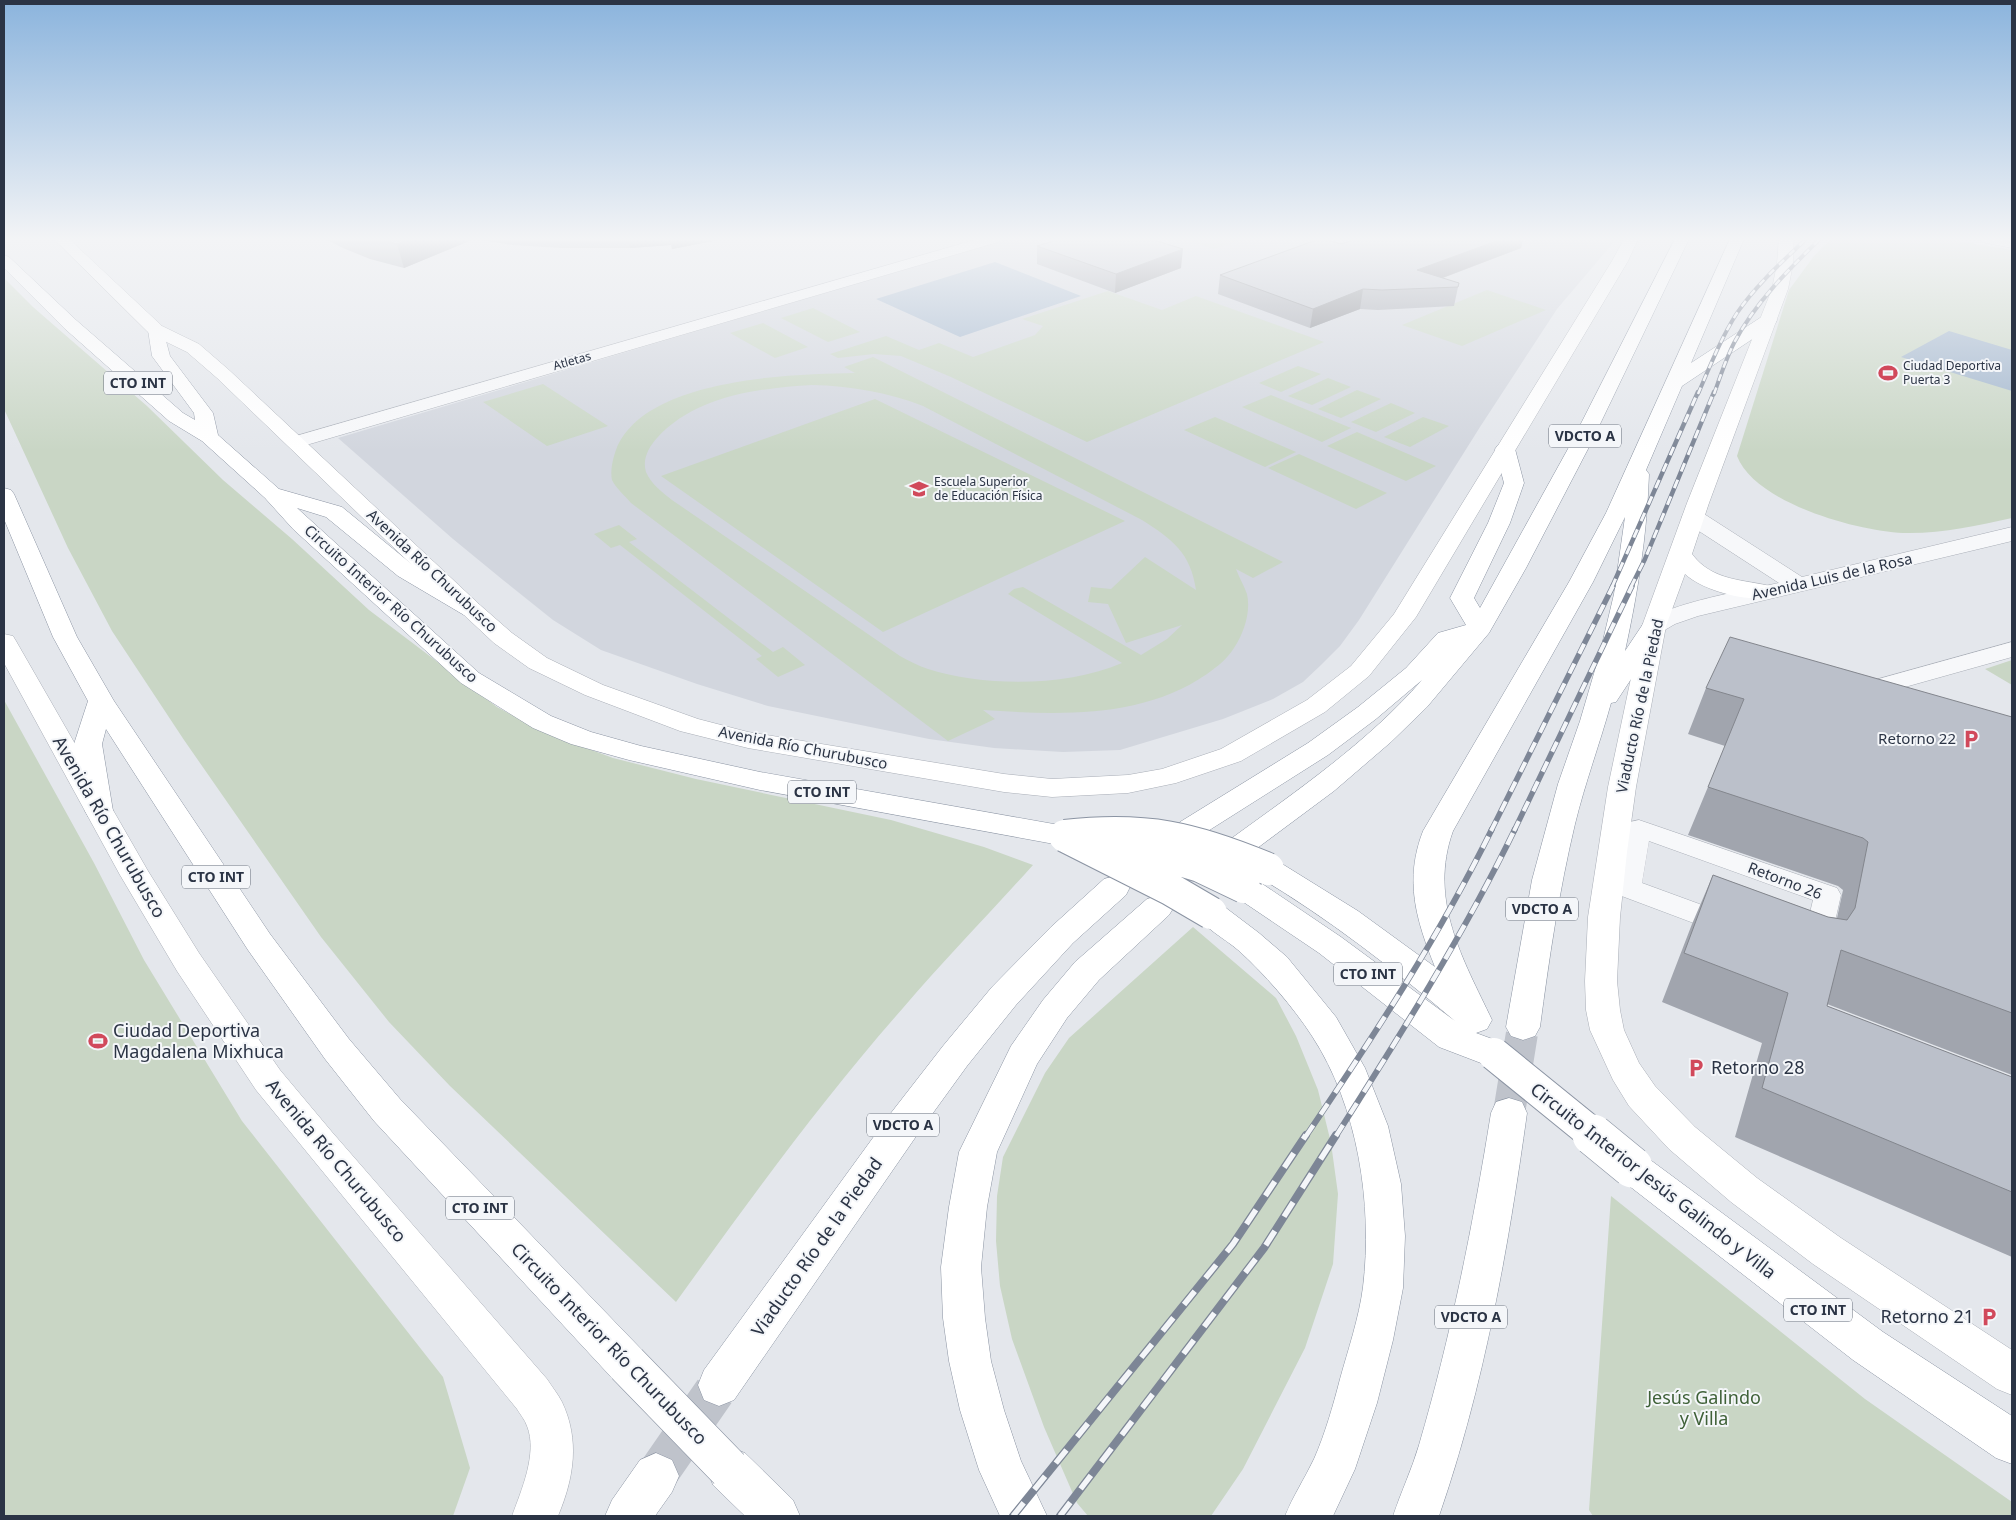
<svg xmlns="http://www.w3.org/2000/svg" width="2016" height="1520" font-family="'Noto Sans',sans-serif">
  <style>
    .built { fill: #d2d6de }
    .green { fill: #c9d6c5; fill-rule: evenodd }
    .water { fill: #9fb4cc }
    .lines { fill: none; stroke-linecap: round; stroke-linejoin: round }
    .motorway-tunnel-far1 { stroke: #bfc3cb; stroke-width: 32; stroke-dasharray: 32 16; stroke-linecap: butt }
    .motorway-tunnel { stroke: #bfc3cb; stroke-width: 41; stroke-dasharray: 41 21; stroke-linecap: butt }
    .pedestrian-casing { stroke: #a9aeb7; stroke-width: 1 }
    .minor-casing { stroke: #a9aeb7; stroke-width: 1 }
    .tertiary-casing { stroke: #a9aeb7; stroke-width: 1 }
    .secondary-casing { stroke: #a9aeb7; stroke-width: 1 }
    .motorway-casing { stroke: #8b94a3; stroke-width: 1 }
    .pedestrian { fill: #f7f8fa; fill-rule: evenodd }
    .minor { fill: #f7f8fa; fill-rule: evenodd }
    .tertiary { fill: #f7f8fa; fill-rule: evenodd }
    .secondary { fill: #fff; fill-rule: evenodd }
    .motorway { fill: #fff; fill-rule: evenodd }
    .rail-far4-casing { stroke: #7d8696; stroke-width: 4 }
    .rail-far3-casing { stroke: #7d8696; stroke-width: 4.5 }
    .rail-far2-casing { stroke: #7d8696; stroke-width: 5.5 }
    .rail-far1-casing { stroke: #7d8696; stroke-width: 6 }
    .rail-casing { stroke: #7d8696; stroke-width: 8 }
    .rail-far4 { stroke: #f4f6f9; stroke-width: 2.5; stroke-dasharray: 7; stroke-linecap: butt }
    .rail-far3 { stroke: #f4f6f9; stroke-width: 3; stroke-dasharray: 9; stroke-linecap: butt }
    .rail-far2 { stroke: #f4f6f9; stroke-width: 4; stroke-dasharray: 11; stroke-linecap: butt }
    .rail-far1 { stroke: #f4f6f9; stroke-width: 4.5; stroke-dasharray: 13; stroke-linecap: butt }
    .rail { stroke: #f4f6f9; stroke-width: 5.5; stroke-dasharray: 17; stroke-linecap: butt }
    .motorway-bridge-far1-casing { stroke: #8b94a3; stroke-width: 34; stroke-linecap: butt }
    .motorway-bridge-casing { stroke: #8b94a3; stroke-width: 42; stroke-linecap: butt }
    .motorway-bridge-far1 { stroke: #fff; stroke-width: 32 }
    .motorway-bridge { stroke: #fff; stroke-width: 41 }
    .wall { fill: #a1a5ae }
    .shaded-wall { fill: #83868d }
    .building { fill: #bbc0ca; stroke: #83868d }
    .labels { text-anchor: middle; stroke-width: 4; stroke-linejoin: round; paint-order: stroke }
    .far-street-label { font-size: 12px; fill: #2b3445; stroke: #f4f6f9 }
    .far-poi-label { font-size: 12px; fill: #2b3445; stroke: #f4f6f9; text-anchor: start }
    .shield { fill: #f4f6f9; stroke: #676e7b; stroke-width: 1 }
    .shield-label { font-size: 14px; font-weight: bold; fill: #2b3445 }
    .street-label { font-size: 15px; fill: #2b3445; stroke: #f4f6f9 }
    .poi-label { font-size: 15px; fill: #2b3445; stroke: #f4f6f9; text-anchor: end }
    .near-street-label { font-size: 18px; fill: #2b3445; stroke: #f4f6f9 }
    .near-poi-label { font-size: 18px; fill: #2b3445; stroke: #f4f6f9; text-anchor: start }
    .near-park-label { font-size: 18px; fill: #3f6138; stroke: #f4f6f9 }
  </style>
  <rect width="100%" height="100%" fill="#e4e7ec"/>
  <path class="built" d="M1006 239H1612L1613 243 1557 309 1480 427 1359 620 1340 646 1321 665 1303 682 1273 699 1223 719 1120 750 1063 752 994 748 929 739 768 706 697 684 601 650 553 620 503 580 453 539 338 438Z"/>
  <path class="green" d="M1183 239H1245L1214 249Z
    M1831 239H1945L2012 250V518C1976 526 1941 534 1903 533 1857 531 1755 503 1737 456L1789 290 1814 256Z
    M4 278 33 307 147 406 223 480 292 539 369 610 497 707 546 733 613 758 696 779 891 820 984 847 1033 865C990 913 945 959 903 1008 821 1101 748 1202 676 1302L450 1086 389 1022 321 937 184 740 112 631 68 548 4 409Z
    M1487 290 1546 310 1462 346 1402 325Z
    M1108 291 1162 310 1196 296 1324 342 1087 442 951 377 901 356 874 354 838 358 830 354 886 336 919 350 939 343 973 357 1035 335 1043 326 1022 319Z
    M813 308 860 332 828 342 781 318Z
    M763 323 808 347 775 358 730 333Z
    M873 357 1283 562 1253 578 1236 569C1239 577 1244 586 1247 594 1251 612 1244 633 1234 648 1227 659 1218 666 1207 674 1142 719 1059 715 983 710L995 719 948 741 631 503C626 497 615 487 612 480 610 471 613 458 616 450 643 378 791 374 855 373L844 367ZM812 385C851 386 887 392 923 406L1142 520C1172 539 1191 553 1196 590L1145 557 1111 589 1091 587 1088 602 1108 604 1126 643 1182 625 1167 639 1141 655 1023 587 1014 589 1008 594 1122 663C1067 687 985 687 928 669 919 666 909 661 900 656L672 500C662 492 651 484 646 472 642 459 649 447 657 438 695 396 759 388 812 385Z
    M1298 366 1321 374 1281 392 1259 383Z
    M1328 378 1351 387 1312 405 1288 396Z
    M543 384 608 426 547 446 483 402Z
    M1357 390 1381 399 1341 418 1318 409Z
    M1271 395 1351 428 1322 442 1242 407Z
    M875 399 1125 521 883 632 661 476Z
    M1391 403 1415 413 1376 432 1351 422Z
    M1215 417 1296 452 1265 467 1184 430Z
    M1423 417 1449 426 1410 447 1384 437Z
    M1357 432 1436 466 1406 481 1327 446Z
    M1299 454 1387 493 1356 509 1268 468Z
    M619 525 637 539 629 542 773 652 783 647 805 665 778 677 756 659 762 656 620 545 611 548 594 534Z
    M2012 660V685L1985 669Z
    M4 700 94 863 144 960 242 1121 443 1377 470 1468 453 1516H4Z
    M1193 927 1276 998 1296 1036 1318 1090 1331 1143 1338 1194 1333 1264 1305 1348 1243 1469 1211 1516H1088L1077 1503 1044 1427 1012 1339 1000 1286 996 1241 997 1196 1003 1157 1045 1073 1069 1038Z
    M1611 1196 1865 1399 2012 1502V1516H1593L1589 1510Z"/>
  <path class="water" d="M995 262 1081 296 960 337 876 299Z
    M1949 331 2012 350V391L1901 357Z"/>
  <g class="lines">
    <path class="motorway-tunnel-far1" d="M1509 1113 1523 1027"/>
    <path class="motorway-tunnel" d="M656 1476 719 1385"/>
    <g class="pedestrian-casing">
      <path id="pedestrian" d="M1639 820 1837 888 1841 895 1827 957 1823 964 1813 967 1803 964 1619 895 1615 888 1626 828 1630 822ZM1649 841 1813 900 1803 942 1642 883Z"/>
    </g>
    <g class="minor-casing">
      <path id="minor" d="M978 239H1000L998 242 303 446 296 448 289 446 286 442 289 438Z
        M1693 511 1701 512 1802 577 2012 527V541L1698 616 1675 624 1663 631 1654 633 1645 631 1642 626C1656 605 1751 589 1779 583L1685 522 1682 517 1685 512Z
        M2012 642V657L1855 701 1846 698 1842 693 1846 688Z"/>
    </g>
    <g class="tertiary-casing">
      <path id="tertiary" d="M1980 239 2012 240V248L1982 242Z"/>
    </g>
    <g class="secondary-casing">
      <path id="secondary" d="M54 239H69L162 326 199 344 229 370 480 605 512 633 547 658 603 685 698 719 748 732 1004 774 1052 779 1128 775 1162 769 1221 749 1307 700 1351 666 1394 614 1612 261 1624 239H1638L1628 261 1416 617 1369 676 1325 712 1241 761 1176 783 1128 793 1052 797 1004 792 748 748 680 731 585 695 529 668 494 643 464 615 217 378 187 352 150 334Z
        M1779 239H1793V264L1788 289 1709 503 1692 554C1713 582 1744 579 1774 587L1778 592 1774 597C1750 603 1703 591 1685 574L1666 626 1636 787 1627 852 1620 917 1617 981 1620 1010 1624 1030 1639 1063 1655 1086 1695 1127 1757 1178 1841 1238 2012 1350V1395L1997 1389 1813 1264 1731 1202 1669 1149 1629 1106 1613 1080 1590 1030 1586 1010 1585 981 1588 917 1608 787 1642 626 1687 503 1772 289 1777 264Z
        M4 634 13 636 16 641 148 871 199 953 280 1070 332 1132 547 1379C552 1387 558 1394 562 1402 580 1440 574 1478 558 1516H512C521 1491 538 1453 527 1426 525 1420 520 1414 517 1409L256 1090 177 971 120 875 4 663Z"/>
    </g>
    <g class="motorway-casing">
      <path id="motorway" d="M1675 239H1689L1589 447 1526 568 1489 633 1427 707 1391 742 1334 791 1252 852 1242 855 1232 852 1227 845 1232 838C1298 790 1368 742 1422 680L1376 719 1328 755 1200 836 1190 839 1180 836 1175 829 1180 822 1308 743 1358 707 1406 668 1438 633 1466 625 1450 598 1488 523 1504 483 1495 449 1498 445 1505 443 1512 445 1515 449 1524 483 1510 523 1474 598 1480 608 1569 447Z
        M1730 239H1744L1691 363 1763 316H1775L1777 320 1775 324 1682 386 1646 470 1649 474C1647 534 1638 592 1625 651L1645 621 1654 619 1663 621 1666 626 1616 702 1611 703C1600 743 1585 783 1575 824 1559 891 1549 959 1540 1027L1535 1036 1523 1040 1511 1036 1506 1027 1532 880 1558 784 1580 721 1600 653 1614 594 1625 517 1593 582 1453 831C1428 900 1463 959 1492 1020L1487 1029 1476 1033 1506 1044 1511 1054 1506 1064 1494 1068 1439 1047 1319 953 1233 895 1229 887 1233 879 1244 876 1255 879 1341 937 1455 1021C1392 968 1328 918 1257 876L1253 869 1257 862 1268 859 1279 862 1358 911 1435 967C1416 920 1404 880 1423 831L1569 582 1606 513Z
        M4 255 9 257 76 320 183 413 195 420 194 413 152 356 148 330 150 326H162L170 356 213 413 218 435 279 489 342 507 414 566 480 605 484 610 480 615 472 617 464 615 398 576 326 517 297 508 479 673 551 716 591 732 641 746 760 772 1065 826 1075 829 1080 836 1075 843 1065 846 760 790 629 760 571 744 533 728 461 683 293 529 265 498 202 441 169 421 64 328 4 268Z
        M4 488 11 490 14 494 77 637 114 701 270 934 349 1039 400 1099 642 1350 648 1364 642 1378 627 1384 612 1378 374 1121 325 1059 248 950 106 729 102 744 113 811 109 818 99 820 89 818 85 811 74 744 88 701 53 637 4 519Z
        M1115 876 1126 879 1130 887 1126 895 1073 943 1016 1005 967 1066 917 1135 734 1400 719 1406 704 1400 698 1385 704 1370 891 1113 943 1046 992 987 1051 927 1104 879Z
        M1158 896 1169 899 1174 907 1169 915 1099 980 1067 1018 1037 1064 997 1152 987 1207 981 1267 985 1318 991 1361 1004 1410 1021 1461 1047 1516H1000L979 1470 960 1410 949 1361 943 1318 941 1267 949 1207 959 1152 1011 1046 1043 1000 1075 962 1147 899Z
        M1211 902 1222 905 1259 933 1287 957 1336 1017 1365 1068 1388 1126 1401 1184 1405 1236 1403 1288 1393 1340 1377 1403 1355 1469 1333 1516H1285C1293 1496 1305 1478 1314 1459 1325 1434 1333 1406 1340 1379 1348 1350 1359 1318 1363 1287 1373 1205 1358 1106 1312 1036 1294 1008 1263 972 1238 950 1224 938 1205 929 1195 913L1200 905Z
        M1509 1098 1522 1102 1527 1113C1508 1250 1484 1386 1439 1516H1393C1401 1492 1412 1469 1419 1445 1451 1336 1473 1225 1491 1113L1496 1102Z
        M1632 1151 1645 1156 1883 1332 2012 1416V1464L1996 1458 1853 1360 1619 1178 1613 1167 1619 1156Z
        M729 1447 745 1453 793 1500 800 1516H745L713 1485 707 1469 713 1453Z
        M656 1453 672 1460 679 1476 672 1492 655 1516H605L612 1500 640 1460Z"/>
    </g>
    <use href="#pedestrian" class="pedestrian"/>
    <use href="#minor" class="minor"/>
    <use href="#tertiary" class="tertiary"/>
    <use href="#secondary" class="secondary"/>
    <use href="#motorway" class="motorway"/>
    <g class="rail-far4-casing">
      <path id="rail-far4" d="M1698 394C1710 366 1721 338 1737 313 1756 285 1782 262 1806 239
        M1714 394C1720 377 1726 359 1734 343 1755 303 1788 270 1820 239"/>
    </g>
    <g class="rail-far3-casing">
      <path id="rail-far3" d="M1612 587 1698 392
        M1631 587 1645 559 1714 392"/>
    </g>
    <g class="rail-far2-casing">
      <path id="rail-far2" d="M1491 831 1613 586
        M1514 831 1632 586"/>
    </g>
    <g class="rail-far1-casing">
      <path id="rail-far1" d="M1306 1136C1373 1037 1439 937 1492 829
        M1336 1136C1399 1037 1463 936 1515 829"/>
    </g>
    <g class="rail-casing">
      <path id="rail" d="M1013 1516 1233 1244 1306 1135
        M1060 1516 1264 1248 1336 1135"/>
    </g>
    <use href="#rail-far4" class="rail-far4"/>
    <use href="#rail-far3" class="rail-far3"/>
    <use href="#rail-far2" class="rail-far2"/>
    <use href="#rail-far1" class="rail-far1"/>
    <use href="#rail" class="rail"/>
    <g class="motorway-bridge-far1-casing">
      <path id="motorway-bridge-far1" d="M1065 836C1146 827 1193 838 1268 869
        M1065 836 1170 889 1211 913
        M1141 848 1200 866 1244 887
        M1494 1054 1595 1136"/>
    </g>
    <g class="motorway-bridge-casing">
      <path id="motorway-bridge" d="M1593 1135 1632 1167
        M627 1364 729 1469"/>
    </g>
    <use href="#motorway-bridge-far1" class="motorway-bridge-far1"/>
    <use href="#motorway-bridge" class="motorway-bridge"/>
  </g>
  <path class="wall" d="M325 239H474L404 268 370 259 343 248Z
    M475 239H723L672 249 671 245 630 248H563L512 245Z
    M1357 239H1523L1521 248 1443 278 1458 287 1454 306 1378 310 1360 309 1310 328 1218 294 1220 275 1341 244Z
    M1037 246 1181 268 1115 293 1037 264Z
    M1706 688 2012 717V1075L1827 1004V1006L2012 1077V1257L1735 1137 1762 1043 1662 1002 1692 924 1713 875 1828 917 1837 918 1843 890 1838 886 1688 835 1725 746 1688 734Z"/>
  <path class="shaded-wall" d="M410 239H474L404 268 397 244Z
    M629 239H670L671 245 630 248Z
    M671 239H723L672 249Z
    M1502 239H1523L1521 248 1413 289 1417 270Z
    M1183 249 1181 268 1115 293 1116 274Z
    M1363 289 1360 309 1310 328 1313 309Z"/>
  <path class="building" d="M377 239H410L397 244Z
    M1060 239H1150L1183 249 1116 274 1037 246Z
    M1319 239H1323L1341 244 1357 239H1502L1417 270 1459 283 1458 287 1382 290 1363 289 1313 309 1220 275Z
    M1730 637 2012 717V1013L1841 950 1827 1006 2012 1077V1192L1762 1088 1788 993 1684 953 1713 875 1828 917 1847 920 1855 908 1868 842 1863 838 1708 787 1744 699 1706 688Z"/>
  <linearGradient id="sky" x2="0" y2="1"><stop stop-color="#8bb4dd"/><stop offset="0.53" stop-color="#f3f4f6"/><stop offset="1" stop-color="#f3f4f6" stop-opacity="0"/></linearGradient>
  <rect width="2016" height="451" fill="url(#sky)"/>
  <defs>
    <g id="stadium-bare" transform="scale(1.5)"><path d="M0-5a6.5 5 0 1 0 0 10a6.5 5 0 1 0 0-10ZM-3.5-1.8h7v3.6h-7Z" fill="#d1495b" stroke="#f4f6f9" stroke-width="2.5" paint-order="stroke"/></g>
    <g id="university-bare" transform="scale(1.5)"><path d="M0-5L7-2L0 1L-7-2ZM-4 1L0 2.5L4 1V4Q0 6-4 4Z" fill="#d1495b" stroke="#f4f6f9" stroke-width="2.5" paint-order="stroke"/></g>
    <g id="parking-bare" transform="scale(1.5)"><path d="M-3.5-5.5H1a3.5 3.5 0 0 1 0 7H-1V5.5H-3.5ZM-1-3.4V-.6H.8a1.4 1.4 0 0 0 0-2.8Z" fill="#d1495b" stroke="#f4f6f9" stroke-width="2.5" paint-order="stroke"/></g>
  </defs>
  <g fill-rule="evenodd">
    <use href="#stadium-bare" x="1888" y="373"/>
    <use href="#university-bare" x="919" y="489"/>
    <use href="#parking-bare" x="1971" y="739"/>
    <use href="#stadium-bare" x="98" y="1041"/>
    <use href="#parking-bare" x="1696" y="1068"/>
    <use href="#parking-bare" x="1989" y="1317"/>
  </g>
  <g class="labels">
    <g class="far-street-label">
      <text transform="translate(572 361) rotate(-16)" y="4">Atletas</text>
    </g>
    <g class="far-poi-label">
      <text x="1903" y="370">Ciudad Deportiva<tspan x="1903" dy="14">Puerta 3</tspan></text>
      <text x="934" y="486">Escuela Superior<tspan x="934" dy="14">de Educación Física</tspan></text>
    </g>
    <g class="shield">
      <rect x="104" y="371.5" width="68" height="23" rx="4"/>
      <rect x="1549" y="424.5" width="72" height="23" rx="4"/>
      <rect x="788" y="780.5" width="68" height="23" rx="4"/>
      <rect x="182" y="865.5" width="68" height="23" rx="4"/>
      <rect x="1506" y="897.5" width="72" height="23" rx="4"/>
      <rect x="1334" y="962.5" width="68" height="23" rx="4"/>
      <rect x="867" y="1113.5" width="72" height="23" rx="4"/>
      <rect x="446" y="1196.5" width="68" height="23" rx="4"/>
      <rect x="1784" y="1298.5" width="68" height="23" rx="4"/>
      <rect x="1435" y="1305.5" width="72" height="23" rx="4"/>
    </g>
    <g class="shield-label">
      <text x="138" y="388">CTO INT</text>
      <text x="1585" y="441">VDCTO A</text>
      <text x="822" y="797">CTO INT</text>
      <text x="216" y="882">CTO INT</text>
      <text x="1542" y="914">VDCTO A</text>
      <text x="1368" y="979">CTO INT</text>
      <text x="903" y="1130">VDCTO A</text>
      <text x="480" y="1213">CTO INT</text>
      <text x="1818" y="1315">CTO INT</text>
      <text x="1471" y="1322">VDCTO A</text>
    </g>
    <g class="street-label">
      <text transform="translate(432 571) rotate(43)" y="5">Avenida Río Churubusco</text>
      <text transform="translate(1832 577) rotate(-13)" y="5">Avenida Luis de la Rosa</text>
      <text transform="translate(391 604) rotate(42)" y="5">Circuito Interior Río Churubusco</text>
      <text transform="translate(1640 706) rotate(-78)" y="5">Viaducto Río de la Piedad</text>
      <text transform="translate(803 748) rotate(11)" y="5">Avenida Río Churubusco</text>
      <text transform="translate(1785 881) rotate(21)" y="5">Retorno 26</text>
    </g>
    <g class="poi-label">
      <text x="1956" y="744">Retorno 22</text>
    </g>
    <g class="near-street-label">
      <text transform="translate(109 827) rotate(60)" y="6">Avenida Río Churubusco</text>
      <text transform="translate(336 1161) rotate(50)" y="6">Avenida Río Churubusco</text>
      <text transform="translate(1653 1181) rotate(38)" y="6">Circuito Interior Jesús Galindo y Villa</text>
      <text transform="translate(817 1247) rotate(-55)" y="6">Viaducto Río de la Piedad</text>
      <text transform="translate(609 1344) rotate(46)" y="6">Circuito Interior Río Churubusco</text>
    </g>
    <g class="near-poi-label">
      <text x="113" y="1037">Ciudad Deportiva<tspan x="113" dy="21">Magdalena Mixhuca</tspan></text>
      <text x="1711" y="1074">Retorno 28</text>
      <text x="1974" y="1323" text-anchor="end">Retorno 21</text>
    </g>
    <g class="near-park-label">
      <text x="1704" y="1404">Jesús Galindo<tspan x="1704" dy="21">y Villa</tspan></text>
    </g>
  </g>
  <rect width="2016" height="1520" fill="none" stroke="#2b3445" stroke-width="10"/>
</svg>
